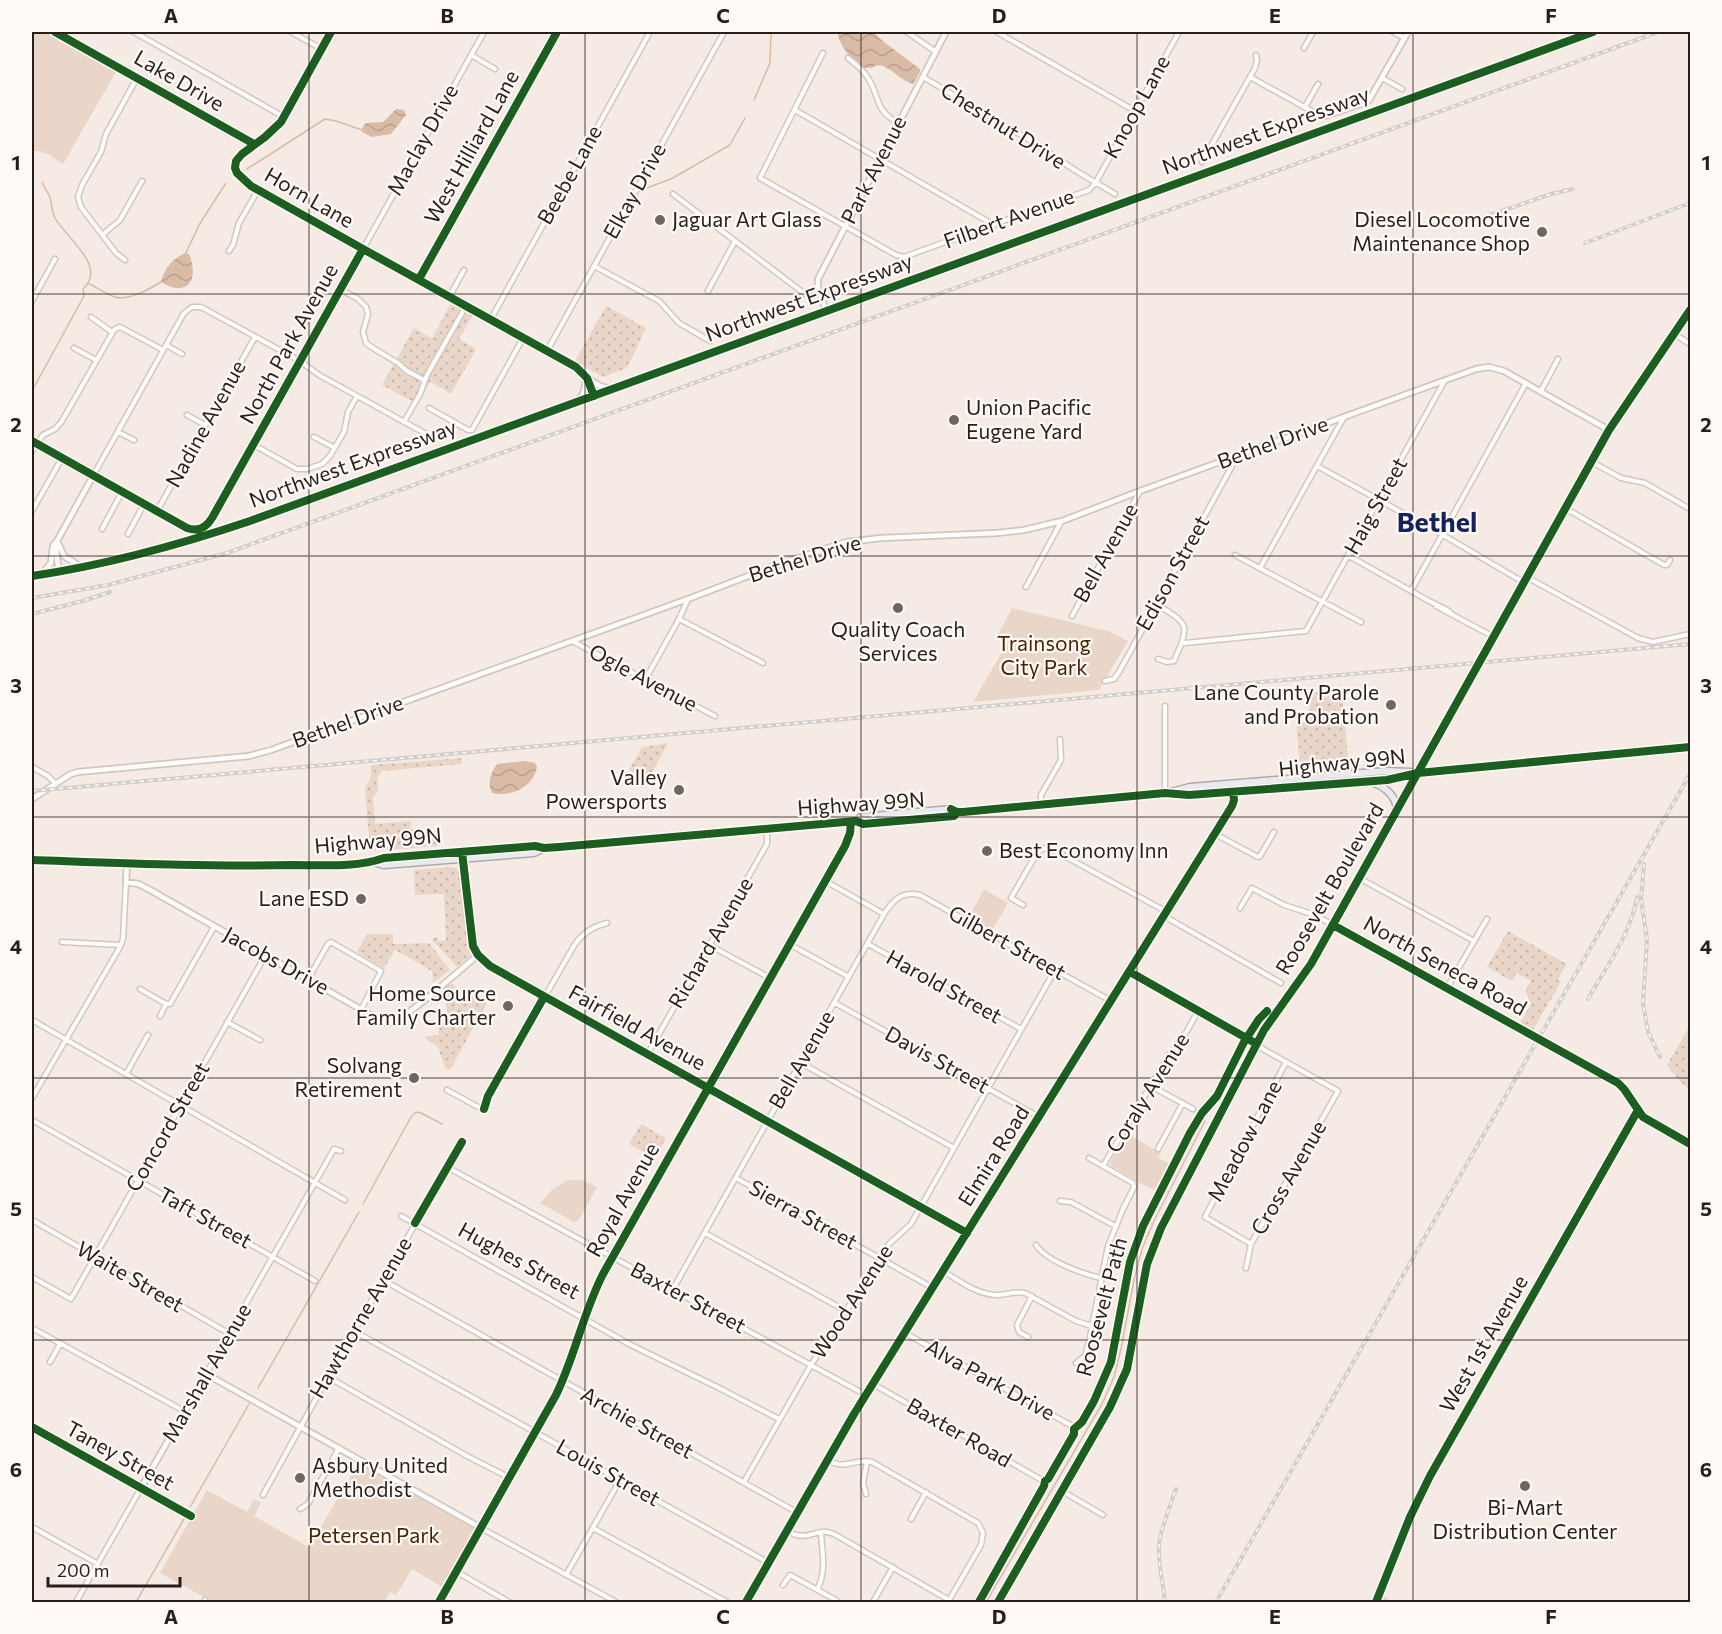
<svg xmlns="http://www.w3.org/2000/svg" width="1722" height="1634" font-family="Commissioner,sans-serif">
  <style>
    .grass { fill: url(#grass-dots) }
    .green { fill: #ead6c8 }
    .water { fill: url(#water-waves) }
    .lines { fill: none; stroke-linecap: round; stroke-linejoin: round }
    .stream { stroke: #dabba6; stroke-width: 1.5 }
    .minor-casing { stroke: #d1c7c1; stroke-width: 7 }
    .tertiary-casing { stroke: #d1c7c1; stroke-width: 8 }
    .secondary-casing { stroke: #d1c7c1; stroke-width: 8 }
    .primary-casing { stroke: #adaaaf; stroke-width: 9 }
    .minor { stroke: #fefcfb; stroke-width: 4 }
    .tertiary { stroke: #fefcfb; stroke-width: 4.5 }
    .secondary { stroke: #f3f3f4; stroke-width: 5 }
    .primary { stroke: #eae9ed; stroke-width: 6 }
    .rail-casing { stroke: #d1cecc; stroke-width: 4 }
    .rail { stroke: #fffaf7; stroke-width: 1.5; stroke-dasharray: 4.5; stroke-linecap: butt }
    .cycleway-casing { stroke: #fffaf7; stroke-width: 11 }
    .cycleway { stroke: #1b5e20; stroke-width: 8 }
    .grid { fill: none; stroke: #281f1a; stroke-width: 1.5; stroke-opacity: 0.55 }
    .poi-dot { fill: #706661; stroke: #fffaf7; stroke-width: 2 }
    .labels { text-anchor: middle; stroke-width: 4.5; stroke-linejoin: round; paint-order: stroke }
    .street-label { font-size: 21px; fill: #281f1a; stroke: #fffaf7 }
    .poi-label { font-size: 21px; fill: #281f1a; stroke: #fffaf7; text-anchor: end }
    .park-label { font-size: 21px; fill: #492302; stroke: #fffaf7 }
    .district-label { font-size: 27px; font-weight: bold; fill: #16235a; stroke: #fffaf7 }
    .neatline { fill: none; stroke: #281f1a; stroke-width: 2 }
    .grid-label { font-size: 20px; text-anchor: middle; font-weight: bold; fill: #281f1a }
  </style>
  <defs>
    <pattern id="grass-dots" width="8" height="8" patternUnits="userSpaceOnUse" patternTransform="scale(1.5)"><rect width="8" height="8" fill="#ead6c8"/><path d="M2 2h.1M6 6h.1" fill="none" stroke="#c9b7ab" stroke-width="1.8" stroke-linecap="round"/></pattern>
    <pattern id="water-waves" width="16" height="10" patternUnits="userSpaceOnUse" patternTransform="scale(1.5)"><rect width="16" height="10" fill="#dabba6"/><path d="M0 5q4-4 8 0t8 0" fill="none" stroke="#bba08e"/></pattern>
  </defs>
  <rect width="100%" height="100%" fill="#f6ebe4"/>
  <path class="grass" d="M451 303 473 315 459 339 476 349 451 394 430 382 417 404 382 385 414 328 432 338Z
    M606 306 646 328 627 368 603 377 575 361Z
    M1342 690 1348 760 1300 765 1296 722 1310 721 1307 693Z
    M668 743 648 780 629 770 642 747Z
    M462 758V764L382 771 377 778 378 790 373 797 375 824 410 821 411 829H417L420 834 439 831 440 844 438 846 372 851 370 849 365 788 371 777V765Z
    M452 867 457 868 459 872 467 936 473 953 457 967 432 940 434 938 438 937V941L446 940 444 894 415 895 414 870Z
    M1508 931 1567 964 1558 979 1561 982 1533 1030 1520 1023 1531 1004 1525 991 1531 981 1516 973 1512 981 1487 967Z
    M367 934H390L393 935V944L429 943 450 970 433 983 432 971 395 950 384 968 357 952Z
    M452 983 464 998 469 993 487 1003 450 1070 445 1068 438 1047 424 1037 439 1035 438 1026 443 1025V1020L449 1018 444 996 440 997 438 994Z
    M1690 1025V1091L1677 1078 1667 1065Z
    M641 1124 666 1138 655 1158 629 1144Z"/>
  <path class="green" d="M32 32H50L117 70 63 164C54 158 43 149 32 151Z
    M1012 608 1108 631 1128 641 1099 690 973 702 1009 640 999 633Z
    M984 889 1008 903 991 932 968 919Z
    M1127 1134 1161 1153 1158 1158 1172 1165 1158 1192 1141 1183 1139 1184 1137 1181 1110 1165V1163Z
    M568 1180H581L597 1187 578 1221 574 1222 540 1203 553 1189Z
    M358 1464 475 1529 442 1587 412 1569 396 1595 390 1592 384 1602H213L160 1573 207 1490 247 1512 254 1499 261 1503 254 1516 309 1547Z"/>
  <path class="water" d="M838 32H873L884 42 920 69V72L913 84C902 81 895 72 885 67 877 62 873 69 866 68 855 66 837 43 838 32Z
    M396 109 404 110 406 115 391 134 372 137 362 132V128L366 123 383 122Z
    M185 253 189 254C194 265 197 286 180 288 174 289 166 285 161 282 164 269 172 259 185 253Z
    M525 761 535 763 537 767C533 788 511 797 492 793 487 784 491 772 497 764Z"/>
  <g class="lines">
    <path class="stream" d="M754 100 770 63 771 32
      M247 169 325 119 336 121 362 130
      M644 189 671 179 730 145 745 118
      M186 253 199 225 226 183
      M89 284C98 288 106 294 115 297 128 301 150 289 161 282
      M32 391 84 296 83 289C108 266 66 238 55 218 51 211 52 202 49 195 47 191 44 187 42 182
      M363 1204 411 1117 415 1113 419 1112 442 1124
      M258 1388 359 1212
      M190 1507 249 1404
      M136 1602 184 1519
      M986 1602 1102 1404 1114 1377 1121 1349 1134 1280 1142 1249 1154 1221 1205 1121"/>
    <g class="minor-casing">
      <path id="minor" d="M134 32 284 117
        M291 32 322 49
        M907 32 936 52
        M997 32 1135 111
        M1393 32 1405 38
        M1304 48 1313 32
        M823 53 760 178 896 255 904 257 1089 190 1096 182 1179 32
        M471 55 495 69
        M848 58C854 63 861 68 866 75 881 95 872 108 898 123
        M923 77 1033 142 1073 169 1115 194
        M1250 77 1317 114 1325 116
        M1382 78 1402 89
        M1305 107 1318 84
        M795 110 994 225
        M1202 162 1255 68 1257 60 1256 55
        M673 194 805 294 814 295 820 293
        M102 235 120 220 142 181
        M363 249 484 32
        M229 251 233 245 239 223 258 190
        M125 260 116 253 81 207 78 197 82 185 101 152 106 134 137 78
        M594 266 659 301 679 323 710 341
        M419 279 557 32
        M340 289 358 299 366 307 368 314 363 332 366 343 373 348 398 363 407 371 424 380
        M708 291 735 241
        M449 297 464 270
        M32 301 55 259
        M91 317 112 332
        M491 319 650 32
        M1674 334 1690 344
        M166 345 182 354
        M74 348 96 360
        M547 351 724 32
        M1541 391 1558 359
        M429 408 468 430H472L523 338
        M187 415 205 425
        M404 422 420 394 427 375 466 306
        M118 432 134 440
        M314 437 335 448
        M254 445 297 469H307L322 464 330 456 344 432 348 412 357 396
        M32 451 43 435 55 429 62 421 114 330 119 327 122 328 163 350
        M1592 462 1621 478 1645 483 1690 509
        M1317 466 1443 535 1518 579 1532 580 1638 638 1653 642 1690 634
        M93 476 184 313 192 307H201L300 361 319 375 428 435
        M1565 508 1664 565H1667L1670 560
        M32 511 62 458
        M157 511 255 337
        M102 529 122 492
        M128 534 144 504
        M1235 555 1361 622
        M1349 556 1429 601 1447 610 1452 614
        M1260 568 1344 417
        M1026 587 1061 522
        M1411 591 1526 383
        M1156 605C1165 609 1181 618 1184 627 1185 632 1183 638 1182 642L1185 643 1306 631 1445 380
        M1436 606 1494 637
        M1072 616 1140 491
        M679 619 763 663
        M572 641 715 716
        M1158 659 1167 662 1174 661 1182 642
        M645 680 679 619 688 599
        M1105 681 1114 679 1119 672 1232 466V458
        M1165 706V793
        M32 767 48 776 56 784
        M1041 805V795L1061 760 1060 739
        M1215 834 1258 857 1260 856 1274 832
        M1359 878 1474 941
        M825 881 884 914
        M1023 905 1011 898 1037 853 1041 850 1048 847 1167 912
        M1240 908 1252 888 1284 905 1315 915 1333 925
        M1164 916 1281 983
        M62 942 121 945
        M789 944 849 977
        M868 944 1021 1029
        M709 945 770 978
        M1130 972 1232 806 1234 800 1233 792
        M308 979 328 944 331 942 381 971 361 1010
        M1447 988 1487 919
        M140 989 166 1004H170L214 927
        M835 1003 1039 1117
        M160 1016 166 1004
        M32 1020 345 1200
        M227 1022 260 1040
        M647 1055 767 844V829
        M801 1063 954 1148
        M126 1074 148 1035
        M1151 1086 1193 1109
        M707 1088 967 1233
        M447 1090 478 1107 484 1109 488 1096 575 944C583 933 594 926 607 923
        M32 1098 120 947 123 939 126 882
        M32 1120 315 1281
        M1158 1149 1183 1103
        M1103 1166 1169 1055 1187 1031 1198 1011
        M447 1167 866 1395
        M736 1178 933 1288
        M1060 1201 1071 1202 1115 1226
        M401 1216 629 1344 719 1388 779 1419
        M32 1220 230 1334
        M705 1233 846 1311
        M1251 1244 1205 1217 1286 1062
        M1036 1245C1046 1261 1083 1274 1101 1278
        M1246 1268 1251 1244 1338 1091 1263 1049 1256 1044
        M943 1271C960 1281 976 1294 996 1295 1006 1295 1015 1291 1025 1293L1076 1321 1092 1326
        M32 1277 71 1299 265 956
        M383 1280 798 1513
        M673 1289 884 914C893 900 902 891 920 895L1111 1001
        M32 1328 184 1411
        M354 1331 769 1563
        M1028 1337 1019 1332 1017 1325 1032 1296
        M50 1362 60 1344
        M1076 1363 1085 1356 1089 1342 1108 1246 1123 1209 1134 1187 1133 1183 1089 1158
        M206 1374 334 1149 341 1151
        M328 1377 467 1456 510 1478
        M873 1384 1040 1479 1045 1481 1048 1479 1074 1434V1429L1072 1426 905 1333
        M827 1460C848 1471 852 1458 872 1462L978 1523 983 1533 981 1545 948 1602
        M744 1482 811 1365 880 1258 889 1244 911 1224 1055 970
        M1062 1491 1103 1515
        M866 1494 863 1483 867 1461
        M263 1495 328 1377 462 1142
        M300 1509 308 1504 339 1448
        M911 1519 926 1492
        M32 1527 98 1564
        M481 1528 616 1602
        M593 1528 727 1602
        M787 1531C811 1544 813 1526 834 1534L949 1600
        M457 1572 509 1602
        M566 1575 620 1480
        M783 1585 790 1575 836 1600
        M817 1590C827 1572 822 1551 821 1532
        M1377 1598 1385 1602
        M76 1602 141 1488 183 1511
        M204 1602 205 1600
        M873 1602 893 1567"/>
    </g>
    <g class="tertiary-casing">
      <path id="tertiary" d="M55 32 254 144
        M331 32 281 122 265 137 242 154 236 161 235 168 237 173 251 186 363 249
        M1325 116 1364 103 1369 100 1408 32
        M826 310 818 289V279L946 32
        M577 402 583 394 587 378 600 386 611 389
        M32 441 187 528C198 532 206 528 212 518L363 249 576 367 587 378 594 396
        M57 541 64 556 81 567
        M59 572 56 551 57 541 93 476
        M42 574 51 563 53 546 55 543
        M32 799 71 774 78 772 249 756 271 750 688 599 777 565 846 542 882 538 997 533 1024 530 1062 521 1140 491 1476 369 1489 367 1504 371 1609 430
        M462 856C464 878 466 936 477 953 480 959 485 963 490 966L707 1088
        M127 863 126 882 139 884 152 891 385 1023H392L399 1020 431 995 478 955
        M32 1427 141 1488 206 1374 481 1528
        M439 1602 556 1395C575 1356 583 1313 603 1274L845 846 850 833 851 822
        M746 1602 854 1414 1130 972 1256 1044
        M1376 1602 1410 1517 1430 1476 1604 1171"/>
    </g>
    <g class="secondary-casing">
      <path id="secondary" d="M32 576C106 565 179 545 250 521L1593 32
        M1333 925 1618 1083 1624 1089 1643 1117 1690 1144
        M1604 1171 1638 1110
        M998 1602 1110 1407 1127 1369 1147 1264 1161 1228 1264 1030 1311 964 1609 430 1690 310"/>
    </g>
    <g class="primary-casing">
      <path id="primary" d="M1373 783C1385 786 1396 797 1397 809
        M1171 792 1190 787 1387 771 1411 772
        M856 821 861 817 952 809 957 812H963L1165 793 1189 795 1387 780 1418 773 1690 747
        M32 860C118 863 206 867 293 865 322 865 356 868 384 858L535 846 544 848 559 847 856 821 863 824 954 816 957 812
        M373 862 384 865 534 853 544 848"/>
    </g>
    <use href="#minor" class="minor"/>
    <use href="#tertiary" class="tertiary"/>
    <use href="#secondary" class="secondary"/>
    <use href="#primary" class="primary"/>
    <g class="rail-casing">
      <path id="rail" d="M1478 219 1551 194 1573 189
        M1585 243 1690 203
        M32 598 108 585 227 553 1658 32
        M32 614 83 601 110 592
        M32 791 1690 644
        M1644 864 1641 899 1647 940 1643 1003 1648 1032 1660 1057
        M1588 999C1606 967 1631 934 1637 897
        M1165 1602C1163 1583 1158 1564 1159 1545 1161 1526 1170 1507 1176 1489
        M1216 1602 1690 774"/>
    </g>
    <use href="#rail" class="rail"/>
    <g class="cycleway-casing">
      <path id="cycleway" d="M55 32 254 144
        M331 32 281 122 265 137 242 154 236 161 235 168 237 173 251 186 363 249
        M419 279 557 32
        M32 441 187 528C198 532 206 528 212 518L363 249 576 367 587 378 594 396
        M32 576C106 565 179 545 250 521L1593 32
        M951 809 957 812H963L1165 793 1189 795 1387 780 1418 773 1690 747
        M462 852 473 946 478 955 490 966 967 1233
        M32 860C118 863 206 867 293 865 322 865 356 868 384 858L535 846 544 848 559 847 856 821 863 824 954 816 957 812
        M1333 925 1618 1083 1624 1089 1643 1117 1690 1144
        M1130 972 1255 1043
        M484 1109 488 1096 544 997
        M415 1223 462 1142
        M32 1427 191 1516
        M439 1602 556 1395C575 1356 583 1313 603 1274L845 846 850 833 851 822
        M746 1602 854 1414 1232 806 1234 800 1233 792
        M979 1602 1044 1486 1045 1481 1048 1479 1074 1434V1429L1082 1422 1094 1401 1111 1362 1130 1262 1143 1226 1190 1133 1202 1113 1217 1096 1244 1042 1259 1019 1267 1011
        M998 1602 1110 1407 1127 1369 1147 1264 1161 1228 1264 1030 1311 964 1609 430 1690 310
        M1376 1602 1410 1517 1430 1476 1638 1110"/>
    </g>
    <use href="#cycleway" class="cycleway"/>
  </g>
  <path class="grid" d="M309 32V1602M585 32V1602M861 32V1602M1137 32V1602M1413 32V1602M32 294H1690M32 556H1690M32 817H1690M32 1078H1690M32 1340H1690"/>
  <g class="poi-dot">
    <circle cx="660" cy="220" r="6"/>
    <circle cx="1542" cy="232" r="6"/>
    <circle cx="954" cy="420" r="6"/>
    <circle cx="898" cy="608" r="6"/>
    <circle cx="1391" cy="705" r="6"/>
    <circle cx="679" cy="790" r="6"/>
    <circle cx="987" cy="851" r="6"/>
    <circle cx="361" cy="899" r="6"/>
    <circle cx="508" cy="1006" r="6"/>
    <circle cx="414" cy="1078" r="6"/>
    <circle cx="300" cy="1478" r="6"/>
    <circle cx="1525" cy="1486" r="6"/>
  </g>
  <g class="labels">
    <g class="street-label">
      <text transform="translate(179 81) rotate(30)" y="7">Lake Drive</text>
      <text transform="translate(1137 107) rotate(-61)" y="7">Knoop Lane</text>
      <text transform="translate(1003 126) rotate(32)" y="7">Chestnut Drive</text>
      <text transform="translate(1266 131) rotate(-20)" y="7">Northwest Expressway</text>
      <text transform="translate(423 140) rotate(-61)" y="7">Maclay Drive</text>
      <text transform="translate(472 147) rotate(-61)" y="7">West Hilliard Lane</text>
      <text transform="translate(874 170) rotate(-63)" y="7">Park Avenue</text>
      <text transform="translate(570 175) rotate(-61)" y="7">Beebe Lane</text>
      <text transform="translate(635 191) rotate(-61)" y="7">Elkay Drive</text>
      <text transform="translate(309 198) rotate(30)" y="7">Horn Lane</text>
      <text transform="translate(1009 219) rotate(-20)" y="7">Filbert Avenue</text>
      <text transform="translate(809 298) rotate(-20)" y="7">Northwest Expressway</text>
      <text transform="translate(289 344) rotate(-61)" y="7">North Park Avenue</text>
      <text transform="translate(206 424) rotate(-61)" y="7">Nadine Avenue</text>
      <text transform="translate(1273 443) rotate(-20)" y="7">Bethel Drive</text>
      <text transform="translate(353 464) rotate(-20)" y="7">Northwest Expressway</text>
      <text transform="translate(1376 506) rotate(-61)" y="7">Haig Street</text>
      <text transform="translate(1106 553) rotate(-61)" y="7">Bell Avenue</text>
      <text transform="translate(805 559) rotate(-17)" y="7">Bethel Drive</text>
      <text transform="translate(1173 573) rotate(-61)" y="7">Edison Street</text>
      <text transform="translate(643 678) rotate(28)" y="7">Ogle Avenue</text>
      <text transform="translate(348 722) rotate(-20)" y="7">Bethel Drive</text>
      <text transform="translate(1342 763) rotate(-6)" y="7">Highway 99N</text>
      <text transform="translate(861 804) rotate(-4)" y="7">Highway 99N</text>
      <text transform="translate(378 841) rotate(-5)" y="7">Highway 99N</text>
      <text transform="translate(1330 889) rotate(-60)" y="7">Roosevelt Boulevard</text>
      <text transform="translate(711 943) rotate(-60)" y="7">Richard Avenue</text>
      <text transform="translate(1007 943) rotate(29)" y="7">Gilbert Street</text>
      <text transform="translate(276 961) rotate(29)" y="7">Jacobs Drive</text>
      <text transform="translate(1445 966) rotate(29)" y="7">North Seneca Road</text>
      <text transform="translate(944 987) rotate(29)" y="7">Harold Street</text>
      <text transform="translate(637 1028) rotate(29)" y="7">Fairfield Avenue</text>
      <text transform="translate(802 1060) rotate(-60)" y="7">Bell Avenue</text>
      <text transform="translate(937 1060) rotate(29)" y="7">Davis Street</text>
      <text transform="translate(1148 1093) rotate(-58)" y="7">Coraly Avenue</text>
      <text transform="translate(168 1127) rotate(-60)" y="7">Concord Street</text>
      <text transform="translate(1245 1141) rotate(-62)" y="7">Meadow Lane</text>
      <text transform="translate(994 1156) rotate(-58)" y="7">Elmira Road</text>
      <text transform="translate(1289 1178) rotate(-60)" y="7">Cross Avenue</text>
      <text transform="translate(623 1200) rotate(-61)" y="7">Royal Avenue</text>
      <text transform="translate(803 1215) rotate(29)" y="7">Sierra Street</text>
      <text transform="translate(205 1218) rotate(29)" y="7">Taft Street</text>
      <text transform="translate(519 1261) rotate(29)" y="7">Hughes Street</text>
      <text transform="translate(130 1277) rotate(30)" y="7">Waite Street</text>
      <text transform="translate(688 1298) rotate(28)" y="7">Baxter Street</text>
      <text transform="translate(852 1302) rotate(-57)" y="7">Wood Avenue</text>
      <text transform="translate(1102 1307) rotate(-75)" y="7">Roosevelt Path</text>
      <text transform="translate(361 1318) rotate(-60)" y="7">Hawthorne Avenue</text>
      <text transform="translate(1484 1344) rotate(-60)" y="7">West 1st Avenue</text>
      <text transform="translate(207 1373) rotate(-60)" y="7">Marshall Avenue</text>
      <text transform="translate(990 1380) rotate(29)" y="7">Alva Park Drive</text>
      <text transform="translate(637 1423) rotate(29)" y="7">Archie Street</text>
      <text transform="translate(959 1433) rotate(30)" y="7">Baxter Road</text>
      <text transform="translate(120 1456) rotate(29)" y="7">Taney Street</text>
      <text transform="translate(608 1473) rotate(29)" y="7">Louis Street</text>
    </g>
    <g class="poi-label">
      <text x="672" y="227" text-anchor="start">Jaguar Art Glass</text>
      <text x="1530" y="227">Diesel Locomotive<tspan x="1530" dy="24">Maintenance Shop</tspan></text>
      <text x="966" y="415" text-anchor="start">Union Pacific<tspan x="966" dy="24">Eugene Yard</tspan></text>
      <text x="898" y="637" text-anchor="middle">Quality Coach<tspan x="898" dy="24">Services</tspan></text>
      <text x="1379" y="700">Lane County Parole<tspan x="1379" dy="24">and Probation</tspan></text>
      <text x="667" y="785">Valley<tspan x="667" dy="24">Powersports</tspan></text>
      <text x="999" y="858" text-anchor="start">Best Economy Inn</text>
      <text x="349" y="906">Lane ESD</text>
      <text x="496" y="1001">Home Source<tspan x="496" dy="24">Family Charter</tspan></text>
      <text x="402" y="1073">Solvang<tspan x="402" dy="24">Retirement</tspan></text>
      <text x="312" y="1473" text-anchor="start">Asbury United<tspan x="312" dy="24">Methodist</tspan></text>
      <text x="1525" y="1515" text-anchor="middle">Bi-Mart<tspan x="1525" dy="24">Distribution Center</tspan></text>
    </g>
    <g class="park-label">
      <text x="1044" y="651">Trainsong<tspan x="1044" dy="24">City Park</tspan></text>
      <text x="374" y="1543">Petersen Park</text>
    </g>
    <g class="district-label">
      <text x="1437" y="532">Bethel</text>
    </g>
  </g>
  <rect width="1722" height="1634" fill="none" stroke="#fffaf7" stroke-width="66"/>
  <path d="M48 1577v9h132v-9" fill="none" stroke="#281f1a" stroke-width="3"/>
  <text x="57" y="1577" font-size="18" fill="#281f1a" stroke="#fffaf7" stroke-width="4.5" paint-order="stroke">200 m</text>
  <rect x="33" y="33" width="1656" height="1568" class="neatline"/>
  <g class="grid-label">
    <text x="171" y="23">A</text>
    <text x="447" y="23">B</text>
    <text x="723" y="23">C</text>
    <text x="999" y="23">D</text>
    <text x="1275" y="23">E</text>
    <text x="1551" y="23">F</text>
    <text x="16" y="170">1</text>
    <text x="1706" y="170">1</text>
    <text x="16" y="432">2</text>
    <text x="1706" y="432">2</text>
    <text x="16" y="693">3</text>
    <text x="1706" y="693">3</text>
    <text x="16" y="954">4</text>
    <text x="1706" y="954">4</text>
    <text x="16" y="1216">5</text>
    <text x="1706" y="1216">5</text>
    <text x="16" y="1477">6</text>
    <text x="1706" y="1477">6</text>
    <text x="171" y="1624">A</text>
    <text x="447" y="1624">B</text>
    <text x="723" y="1624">C</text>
    <text x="999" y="1624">D</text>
    <text x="1275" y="1624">E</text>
    <text x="1551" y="1624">F</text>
  </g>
</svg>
